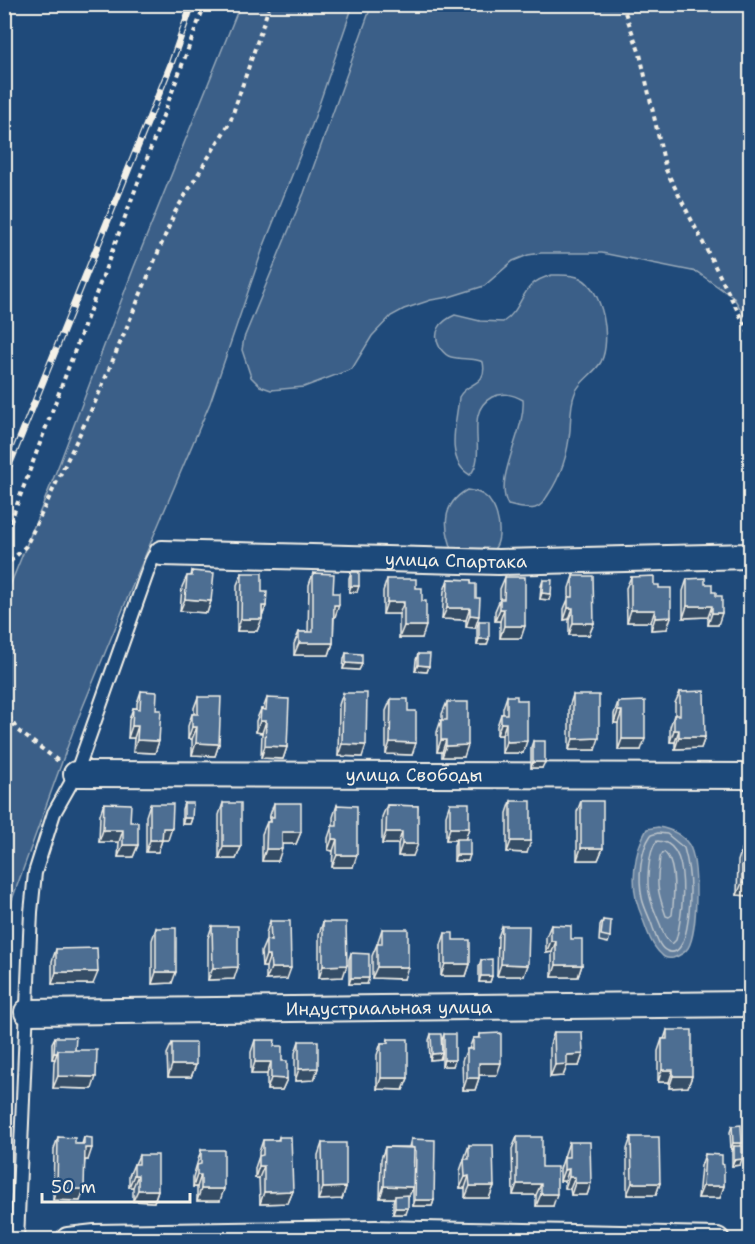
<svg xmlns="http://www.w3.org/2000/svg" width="755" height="1244" font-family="'Shantell Sans',sans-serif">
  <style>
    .green { fill: #3a5f88; stroke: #97a8b8; stroke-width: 1.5 }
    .water { fill: #627e9d; stroke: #9cacbb; stroke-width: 1.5 }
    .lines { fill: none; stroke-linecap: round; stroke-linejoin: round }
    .shore { stroke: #bac3ca; stroke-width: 1.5 }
    .service-casing { stroke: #f4f1e8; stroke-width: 16 }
    .minor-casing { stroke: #f4f1e8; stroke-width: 28 }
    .path { stroke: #f4f1e8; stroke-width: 4; stroke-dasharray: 4.5 4.5; stroke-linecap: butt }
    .service { stroke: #1f4a7a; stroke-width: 12 }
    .minor { stroke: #1f4a7a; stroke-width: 24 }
    .rail-casing { stroke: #f4f1e8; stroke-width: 7 }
    .rail { stroke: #1f4a7a; stroke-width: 4.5; stroke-dasharray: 14; stroke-linecap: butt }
    .wall { fill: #425f7e; stroke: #f4f1e8; stroke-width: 1.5 }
    .shaded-wall { fill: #364d66; stroke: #f4f1e8; stroke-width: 1.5 }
    .building { fill: #4d6e92; stroke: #f4f1e8; stroke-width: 1.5 }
    .labels { text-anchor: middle; stroke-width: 6; stroke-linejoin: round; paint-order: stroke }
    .street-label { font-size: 18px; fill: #f4f1e8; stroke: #1f4a7a }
  </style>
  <rect width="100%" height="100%" fill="#1f4a7a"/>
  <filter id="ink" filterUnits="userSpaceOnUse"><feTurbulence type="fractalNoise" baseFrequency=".0167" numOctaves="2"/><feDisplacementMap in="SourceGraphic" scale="12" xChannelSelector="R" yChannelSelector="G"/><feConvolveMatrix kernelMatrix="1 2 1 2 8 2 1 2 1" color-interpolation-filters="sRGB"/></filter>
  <g filter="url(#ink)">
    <path class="green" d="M372 4 750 5V325L734 298 697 272 602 253H541L528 255 513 261 484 286 449 297 431 300 404 309 391 316 372 336 352 369 304 387 271 390 260 386 251 377 242 350 244 338 304 193Z
      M240 5H353L312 125 263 248 210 403 134 582 75 726 5 919V598L60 462 134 267Z
      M552 275C561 275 572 274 580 278 603 289 612 340 601 362 594 374 580 380 575 393 570 405 571 418 570 430 568 453 561 476 548 495 544 501 542 506 535 508 527 510 516 507 508 505 493 479 526 431 523 400 512 394 503 392 492 397 462 413 489 454 470 475 444 460 457 421 459 397 467 381 488 387 483 362 472 357 462 360 451 357 446 356 443 352 440 348 431 332 441 321 455 315L480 321 503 322C527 306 517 284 552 275Z
      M467 490C476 491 486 494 491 503 500 514 505 549 487 553 478 556 464 554 454 554 444 530 440 505 467 490Z"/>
    <path class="water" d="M658 827C670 829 682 834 689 845 699 861 698 931 688 948 684 954 679 956 673 958 668 959 664 958 661 954 649 943 645 923 639 909 630 885 634 851 647 829Z"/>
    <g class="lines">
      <path class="shore" d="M658 833 667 834 684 848C688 862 690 876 690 890 690 901 689 961 667 951 659 948 656 935 653 928 650 918 644 908 642 898 638 879 640 851 651 835Z
        M657 841C694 841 682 918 676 940L672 944C665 940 663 932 660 924 656 915 652 906 650 897 646 884 648 851 657 841Z
        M664 852C677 863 674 899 672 915L669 917 666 916C659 896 656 887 659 866 660 859 659 856 664 852Z"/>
      <g class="service-casing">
        <path id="service" d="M17 1240 31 912 35 873 54 813 76 774 151 562 154 556 162 553"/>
      </g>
      <g class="minor-casing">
        <g id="minor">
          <path id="s1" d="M162 553 498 562 750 556"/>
          <path id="s2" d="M76 774 750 776"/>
          <path id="s3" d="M27 1012 750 1004"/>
          <path d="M68 1240 95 1237 376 1233 717 1240"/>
        </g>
      </g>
      <path class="path" d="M622 4 640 54 666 170 750 335
        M4 539 205 4
        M4 568 26 546 97 398 175 212 230 122 270 4
        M4 708 17 730 61 763"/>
      <use href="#service" class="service"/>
      <use href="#minor" class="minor"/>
      <g class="rail-casing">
        <path id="rail" d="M4 478 171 64 192 4"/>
      </g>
      <use href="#rail" class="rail"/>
    </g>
    <path class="wall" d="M192 571 211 601 207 613 180 611 182 587 187 576H191Z
      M351 572 357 592H349V578Z
      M242 573 262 592 266 606 257 631H237V585Z
      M313 573 333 593 335 617H334L333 643 329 655H294V644L299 632H308L309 585Z
      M573 576 594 623 589 635H569V619L564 620V609L569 597V588Z
      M505 577 521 638H500V621H495V611L500 599V589Z
      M631 577 654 585 667 629 651 630V622H627L626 588Z
      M387 579 416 588 422 601V638H399V614H383V591Z
      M448 579 471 580 475 628 466 627V620L442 619 444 591Z
      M687 579 705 584 712 592 718 625H708V617L683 618V591Z
      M543 580 549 600 540 599 541 586Z
      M479 621 487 645H477V627Z
      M346 653 362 664 359 670 343 669 344 659Z
      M418 654 429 666 427 672 415 671 416 660Z
      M141 691 156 710 159 741 155 753 133 752 134 738H128L129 720 133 708H137V703Z
      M680 692 705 737 701 748 675 749V742H670V727L674 715H675V703Z
      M343 693 362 757 338 756 339 705Z
      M573 695 595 750H569V707Z
      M507 696 523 753H502V735H497V726L501 714H503V708Z
      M198 697 219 744 215 756 192 755V739H188V726L192 714H194V708Z
      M267 698 287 747 283 759 261 758 262 733 256 732V721L261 709H263Z
      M391 699 412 755 386 754V711Z
      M447 702 464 757H442V752H437V732L441 720H442V714Z
      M618 702 641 750H618V723H614V714Z
      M533 741 542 768H531V747Z
      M511 801 527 853 507 852V813Z
      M581 801 603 848 598 860H577V812Z
      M104 803 130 822 138 845 133 857H118L119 842H99L100 815Z
      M184 803 192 818 190 824H182V809Z
      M223 803 241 847 236 859H219V815Z
      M274 803 301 832 296 844H282L278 861H262V834L267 822H269L270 815Z
      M450 803 469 828 465 839 468 861H454V845L456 840H446V815Z
      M150 804 168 840H162L158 852H146V816Z
      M337 805 353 867H332L333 851 328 850V838L332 826H333V817Z
      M387 805 418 806 413 856H398V844H382V817Z
      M742 849 750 896 737 895 738 861Z
      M603 920 610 937 608 943 599 941 600 926Z
      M270 921 287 979 266 980V967H262L261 952 266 940V933Z
      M323 922 343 977 319 978V934Z
      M551 925 571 939 582 965 578 977H552V952L546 953V937Z
      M212 926 234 979 208 980V938Z
      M502 926 524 976H497L498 937Z
      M156 928 172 983 152 984V940Z
      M382 929 404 979 372 978V956L377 944H378V941Z
      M445 933 453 940 470 964 466 976H441V945Z
      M56 949 93 984H52V961Z
      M351 953 367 984H349V959Z
      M481 960 492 976 490 982H479V966Z
      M667 1030 692 1076 688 1087 669 1088V1082H658V1051L662 1039H664Z
      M554 1032 583 1054 579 1066H567L563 1076 550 1077V1044Z
      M431 1034 442 1052V1040L444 1034 455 1060 453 1066H442V1053L440 1059 430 1060 429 1040Z
      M480 1034 497 1075H479V1078L475 1090H463L462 1061 467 1049H469L473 1038H478Z
      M55 1037 75 1050 92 1089 53 1088 54 1062 55 1059H52V1043Z
      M388 1039 408 1078 403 1090 377 1089V1055L381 1043H387Z
      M255 1040 274 1046 282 1061 287 1079 282 1090H267V1074H251V1052Z
      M299 1041 318 1068 314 1080 295 1081V1053Z
      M172 1043 196 1065 191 1077H168L167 1054Z
      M732 1126 741 1146 740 1165 732 1166V1152L733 1149H731L730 1132Z
      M58 1137 75 1144H82L84 1137 88 1160H85L80 1201 53 1200 54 1149Z
      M279 1137 293 1191 288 1203 260 1204 259 1178H255V1168L259 1156V1152L263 1140H278Z
      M517 1137 542 1167 553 1206H536V1195H513L512 1149Z
      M631 1137 660 1183 656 1195H627V1149Z
      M411 1139 434 1200 432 1206H413V1157V1187L408 1198 406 1214H393V1202L394 1198H380L381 1159 385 1147H409Z
      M569 1142 591 1183 587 1195H571L570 1189 565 1188V1181H560V1169Z
      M322 1143 346 1187 342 1199 318 1200V1155Z
      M469 1145 494 1186 489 1198H465V1188H460V1171Z
      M201 1150 220 1201H197V1187H193V1177Z
      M705 1154 722 1164 724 1186 720 1198H698L701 1166Z
      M139 1155 158 1190 154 1202 133 1201V1187H129V1176L134 1164H135Z"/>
    <path class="shaded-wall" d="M351 586H359L357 592H349Z
      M542 593 551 594 549 600 540 599Z
      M185 599 211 601 207 613 180 611Z
      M387 602H404L399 614H383Z
      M334 605H339L335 617H330Z
      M262 606H266L262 617Z
      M687 606H712L708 617 683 618Z
      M447 608H470L466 620 442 619Z
      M568 608H573L569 619 564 620Z
      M500 609H504L500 621H495Z
      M631 610H655L651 622H627Z
      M712 613H722L718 625H708Z
      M470 615 479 616 475 628 466 627Z
      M671 617 667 629 651 630 655 618Z
      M241 619H262L257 631H237Z
      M573 623H594L589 635H569Z
      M404 626H426L422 638H399Z
      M504 626H525L521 638H500Z
      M479 639H489L487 645H477Z
      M299 643H333L329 655H294Z
      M346 663 362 664 359 670 343 669Z
      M418 665 429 666 427 672 415 671Z
      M618 711H622L618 723H614Z
      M260 721H266L262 733 256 732Z
      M501 723H506L502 735H497Z
      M132 726H138L134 738H128Z
      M192 727H197L192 739H188Z
      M674 730H679L675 742H670Z
      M679 737H705L701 748 675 749Z
      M599 738 595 750H569L573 739Z
      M622 739H645L641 750H618Z
      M137 740 159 741 155 753 133 752Z
      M441 740H446L442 752H437Z
      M527 741 523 753H502L506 742Z
      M390 742 416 743 412 755 386 754Z
      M196 743 219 744 215 756 192 755Z
      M342 744 366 745 362 757 338 756Z
      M468 745 464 757H442L446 746Z
      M265 746 287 747 283 759 261 758Z
      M533 762H545L542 768H531Z
      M184 818H192L190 824H182Z
      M163 828H172L168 840H158Z
      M450 828H469L465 840H446Z
      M103 830H123L119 842H99Z
      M282 832H301L296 844H278Z
      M386 832H402L398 844H382Z
      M332 839H337L333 851 328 850Z
      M150 840H162L158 852H146Z
      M511 841H531L527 853 507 852Z
      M402 844H418L413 856H398Z
      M123 845H138L133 857H118Z
      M223 847H241L236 859H219Z
      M581 848H603L598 860H577Z
      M266 849H282L278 861H262Z
      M337 855H357L353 867H332Z
      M456 855H470L468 861H454Z
      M742 883 750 884V896L737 895Z
      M551 941H556L552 952 546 953Z
      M266 955H270L266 967H262Z
      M445 964H470L466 976H441Z
      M501 964 528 965 524 976H497Z
      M347 965 343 977 319 978 323 966Z
      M556 965H582L578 977H552Z
      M238 967 234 979 208 980 213 968Z
      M377 967H408L404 979 372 978Z
      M271 968H291L287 979 266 980Z
      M56 972H98L93 984H52Z
      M156 972H176L172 983 152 984Z
      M481 976H492L490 982H479Z
      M351 978H369L367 984H349Z
      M54 1053H57L55 1059H52Z
      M442 1053 440 1059 430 1060 432 1054Z
      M583 1054 579 1066H567L563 1076 550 1077 555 1065 567 1055Z
      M444 1060H455L453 1066H442Z
      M255 1062H271L267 1074H251Z
      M479 1063H501L497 1075H475Z
      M172 1065H196L191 1077H168Z
      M318 1068 314 1080 295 1081 299 1069Z
      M662 1070H673L669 1082H658Z
      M58 1076 96 1077 92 1089 53 1088Z
      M673 1076H692L688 1087 669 1088Z
      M271 1078 287 1079 282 1090H267Z
      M381 1078H408L403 1090 377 1089Z
      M467 1078H479L475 1090H463Z
      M733 1143H742L740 1149 734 1146 733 1149H731Z
      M85 1148H92L88 1160H81Z
      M742 1159 740 1165 732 1166 734 1160Z
      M259 1166H264L259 1178H255Z
      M569 1169 565 1181H560L564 1170Z
      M134 1175H138L133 1187H129Z
      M197 1175H201L197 1187H193Z
      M469 1176 465 1188H460L465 1177Z
      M569 1177H575L570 1189 565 1188Z
      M575 1183H591L587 1195H571Z
      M632 1183H660L656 1195H627Z
      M517 1184H541L536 1195H513Z
      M384 1186 413 1187 408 1198 395 1196 394 1198H380Z
      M470 1186H494L489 1198H465Z
      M703 1186H724L720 1198H698Z
      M346 1187 342 1199 318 1200 323 1188Z
      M57 1189H84L80 1201 53 1200Z
      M201 1189H224L220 1201H197Z
      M138 1190H158L154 1202 133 1201Z
      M293 1191 288 1203 260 1204 264 1192Z
      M541 1194H557L553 1206H536Z
      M415 1200H434L432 1206H413Z
      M395 1208H408L406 1214H393Z"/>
    <path class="building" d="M192 571 214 573 211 601 185 599 187 576H192Z
      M351 572H359V586H351Z
      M242 573H262V592H267L266 606H262V619H241Z
      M313 573 334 574 333 593H339V605H334L333 643H299V632H313Z
      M573 576H593L594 623H573V608H568V597H573Z
      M654 576V585H659V588H671V617L655 618V610H631V577Z
      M505 577H525V626H504V609H500V599H504Z
      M705 578V584H712V592H716V596H722V613H712V606H687V579Z
      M387 579H416V588H422V601H426V626H404V602H387Z
      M448 579 471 580V584H476V598H480L479 616 470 615V608H447Z
      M543 580H552L551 594 542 593Z
      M479 621H489V639H479Z
      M346 653 362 654V664L346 663Z
      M418 654H430L429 666 418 665Z
      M141 691 157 692 156 710H161L159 741 137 740 138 726H132L133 708 140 709Z
      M704 691 705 737H679V730H674V715H680V692Z
      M343 693H367L366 745 342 744Z
      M573 695H599V738L573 739Z
      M507 696H517V700H527V741L506 742V723H501V714H507Z
      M198 697H221L219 744 196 743 197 727H192V714H198Z
      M267 698 289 699 287 747 265 746 266 721H260L261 709 266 710Z
      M391 699H408V711H416V743L390 742Z
      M645 701V739H622V711H618V702Z
      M447 702H468V745L446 746V740H441V720H447Z
      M533 741H545V762H533Z
      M511 801H531V841H511Z
      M581 801H603V848H581Z
      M104 803 131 804 130 822H138V845H123V830H103Z
      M184 803H193L192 818H184Z
      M223 803H241V847H223Z
      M274 803H301V832H282V849H266L267 822H271V817H274Z
      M450 803H469V828H450Z
      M150 804H173L172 828H163L162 840H150Z
      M337 805 357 806V855H337V839H332V826H337Z
      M387 805 418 806V844H402V832H386Z
      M456 839H470V855H456Z
      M742 849 750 850V884L742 883Z
      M603 920 611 921 610 937 601 935Z
      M270 921H290L291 968H271L270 955H266V940L271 941Z
      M323 922H346L347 965 323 966Z
      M551 925 571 926V939H582V965H556V941H551Z
      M212 926H238V967L213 968Z
      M502 926H529L528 965 501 964Z
      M156 928H176V972H156Z
      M382 929H408V967H377V944H382Z
      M445 933H453V940H470V964H445Z
      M97 948 98 972H56V949Z
      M351 953 369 954V978H351Z
      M492 959V976H481V960Z
      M667 1030H692V1076H673V1070H662V1039H667Z
      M554 1032H582L583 1054 567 1055V1064L555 1065Z
      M501 1033V1063H479V1078H467V1049H473V1038H480V1034Z
      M431 1034H441L442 1053 432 1054Z
      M444 1034H455V1060H444Z
      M55 1037H76L75 1050H58L57 1053H54Z
      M388 1039H408V1078H381V1043H388Z
      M255 1040H275L274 1046H282V1061H287V1079L271 1078V1062H255Z
      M299 1041H318V1068L299 1069Z
      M172 1043H196V1065H172Z
      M58 1050H97L96 1077 58 1076Z
      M741 1125 742 1143H733L732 1126Z
      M58 1137 75 1138V1144H84V1137L92 1138V1148H85L84 1189H57Z
      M279 1137H291L293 1191 264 1192V1166H259V1156L263 1155V1140H279Z
      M517 1137H542V1167H557V1194H541V1184H517Z
      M631 1137H659L660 1183H632Z
      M411 1139 435 1140 434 1200H415L416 1151H414V1148L411 1147Z
      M569 1142H590L591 1183H575V1177H569V1169L564 1170V1157H569Z
      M322 1143H346V1187L323 1188Z
      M469 1145H493L494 1186H470L469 1176 465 1177 464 1159H469Z
      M734 1146H742V1159L734 1160Z
      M385 1147 414 1148 413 1187 384 1186Z
      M201 1150H224V1189H201V1175H197V1165L201 1164Z
      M705 1154 722 1155V1164L724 1165V1186H703Z
      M139 1155H158V1190H138V1175H134V1164H139Z
      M408 1195V1208H395V1196Z"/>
  </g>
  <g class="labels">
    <g class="street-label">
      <text dy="6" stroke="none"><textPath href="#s1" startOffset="294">улица Спартака</textPath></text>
      <text dy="6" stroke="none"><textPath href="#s2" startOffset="338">улица Свободы</textPath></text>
      <text dy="6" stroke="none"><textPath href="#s3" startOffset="362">Индустриальная улица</textPath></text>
    </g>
  </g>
  <rect width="755" height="1244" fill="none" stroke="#1f4a7a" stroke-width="24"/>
  <rect x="12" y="12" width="731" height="1220" fill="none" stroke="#f4f1e8" stroke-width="2" filter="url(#ink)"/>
  <path d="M42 1193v9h148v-9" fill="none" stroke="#f4f1e8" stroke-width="3"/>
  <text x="51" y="1193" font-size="18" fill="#f4f1e8" stroke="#1f4a7a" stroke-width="4.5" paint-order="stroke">50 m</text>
</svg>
